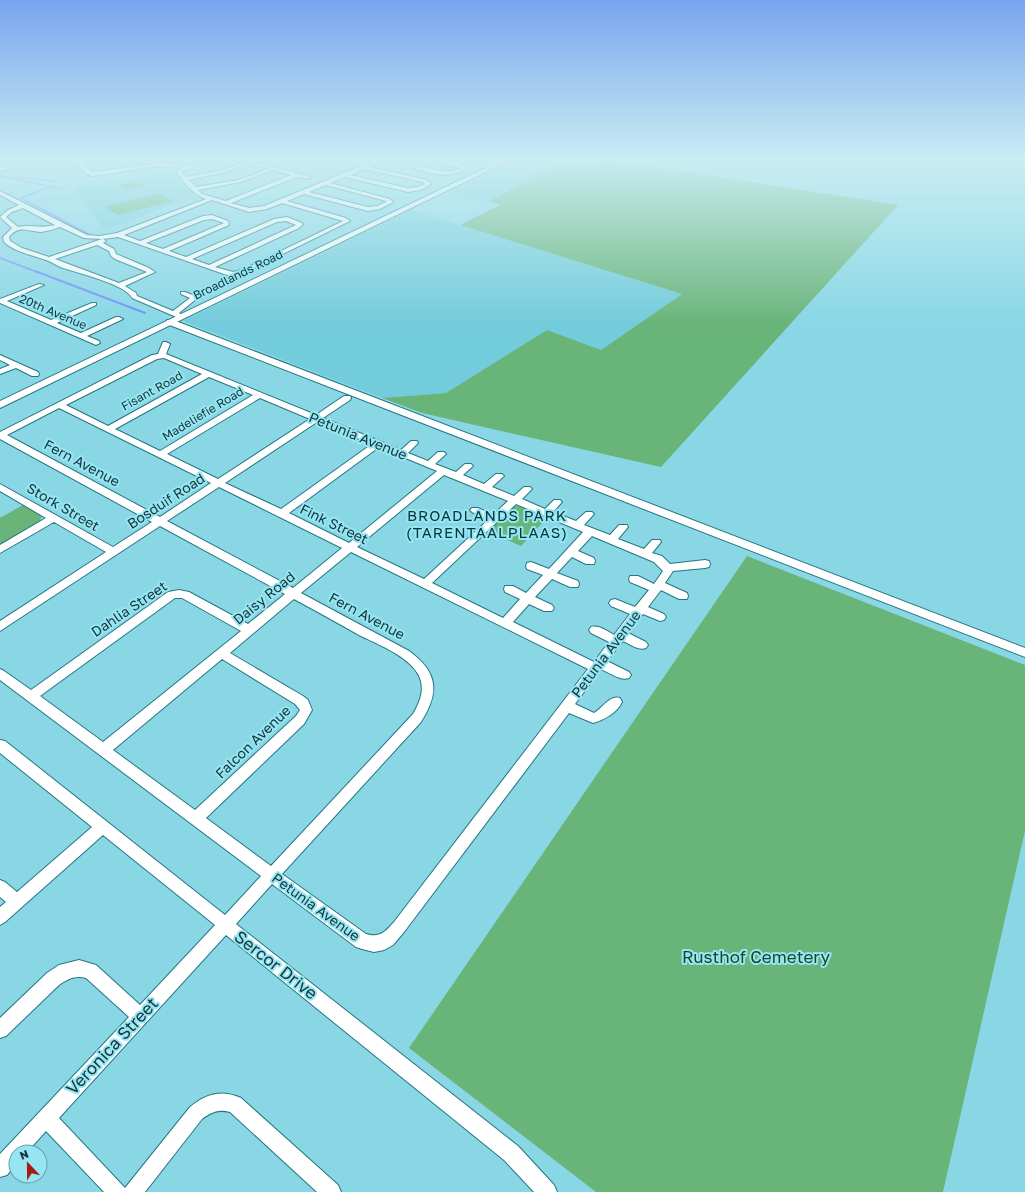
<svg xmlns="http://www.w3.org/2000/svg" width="1025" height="1192" font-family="'Golos Text',sans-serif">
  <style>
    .built { fill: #73ccdb }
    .green { fill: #69b479 }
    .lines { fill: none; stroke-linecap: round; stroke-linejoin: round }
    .stream-far1 { stroke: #708ffd; stroke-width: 1.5 }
    .stream { stroke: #708ffd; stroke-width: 2 }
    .street-casing { stroke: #237683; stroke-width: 2 }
    .secondary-casing { stroke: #237683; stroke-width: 2 }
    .street { fill: #fff; fill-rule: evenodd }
    .secondary { fill: #fff; fill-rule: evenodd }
    .labels { text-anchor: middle; stroke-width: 4; stroke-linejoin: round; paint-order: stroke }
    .far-street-label { font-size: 12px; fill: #14353a; stroke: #96e5f2 }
    .street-label { font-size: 14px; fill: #14353a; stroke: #96e5f2 }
    .neighbourhood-label { font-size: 15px; letter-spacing: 1px; fill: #07353b; stroke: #96e5f2 }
    .near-park-label { font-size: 17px; fill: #174624; stroke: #96e5f2 }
    .near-street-label { font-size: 17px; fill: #14353a; stroke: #96e5f2 }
  </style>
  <rect width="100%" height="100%" fill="#89d7e5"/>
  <path class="built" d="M498 163 542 173 486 202 443 190Z
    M172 171 186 187V188L192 195 195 196 105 230 75 188Z
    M411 210 682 294 601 350 547 330 446 393 382 398 183 321Z"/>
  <path class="green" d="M604 159 898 205 661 467 422 413 382 398 446 393 547 330 601 350 682 294 460 225 500 205 489 201 560 163 586 168Z
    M140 181 145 187 124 190 120 184Z
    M159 193 173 201 118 215 105 207Z
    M23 505 42 516 39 523 3 545 0 543V518Z
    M518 506 547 518 521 546 487 531 512 507Z
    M747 556 1025 665V831L943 1192H596L409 1048Z"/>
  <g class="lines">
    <path class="stream-far1" d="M1 176 61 189
      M13 177 55 181
      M50 187 21 198 94 237
      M0 258 37 272"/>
    <path class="stream" d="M35 271 145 313"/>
    <g class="street-casing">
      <path id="street" d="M38 159H45L0 171V167Z
        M45 159H51L54 160 73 159 53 164Z
        M73 159H78L92 172 162 163 186 166 210 159H217L185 170 182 172 186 177 223 170 253 159H258L254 162 311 177 308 179 297 177 231 203 249 208 264 206 378 159H385L442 171H453L460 168 427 159C437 158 459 160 466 168 444 186 408 162 383 161 379 161 373 165 369 167L427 180 431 184 421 190 408 192 345 177 330 183 390 199 393 202 380 209 368 211 304 194 287 201 346 218 350 221 246 272 233 276 224 274 118 237 103 239 106 241 103 243 114 249 116 254 149 268 155 272 125 286 136 293 137 296 173 311 190 298 181 294V292H185L195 296V300L179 313 185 317 181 319 132 298C127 285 78 273 63 268 57 266 52 262 46 260 32 255 15 252 4 242L3 237 12 228 0 217 8 210 19 205 0 195V191L87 235 99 236 117 233 206 199C193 195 184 182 176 172L181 168C151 162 121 174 92 176L86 174ZM249 163 268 169 238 180 196 187 189 180 226 172ZM364 169 423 182 425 184 418 187 408 188 350 175ZM273 170 291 175 226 201 202 194 198 190 241 182ZM326 185 386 201V202L377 206 368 207 309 192ZM212 200 249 212 267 209 282 203 343 221 242 270 233 272 215 267 299 228 303 224 302 223 287 217 274 219 186 257 169 251 229 225 228 221 212 215 203 216 140 241 124 235ZM23 208 55 225C40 229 32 224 18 227L6 217 12 212ZM212 219 224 223 163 249 146 243 204 220ZM286 221 296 225 209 265 192 259 277 222ZM60 227 84 238 102 239 49 257 22 248 10 241 9 237C19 224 30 232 41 232 48 231 54 229 60 227ZM97 245 109 251 111 256 115 259 147 272 119 283 55 259Z
        M300 159H321C316 162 305 162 300 159Z
        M39 284 44 285 7 301 51 320 92 303H96V305L57 323 81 333 116 317H119L123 319 87 336 99 341 100 343 96 345 0 303V299Z
        M167 320H173L1025 648V657L167 324Z
        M163 342H166L170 344 166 354 316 415 344 396H350L351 398 350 400 323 418 401 450 411 441H417L418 443 408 453 428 461 438 452H444L446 454 435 464 456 472 465 464H471L473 466 463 475 484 484 496 474H502L504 476 492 487 514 496 524 487H530L532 489 522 499 545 509 554 500H560L562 502 553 512 576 521 586 512H592L594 514 584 525 610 535 619 525H627L628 527 618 539 644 549 652 540H660L661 542 652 553 662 556 670 564 705 560 709 561 710 564 709 567 705 568 673 571 665 583 687 593 688 596 687 599H679L661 590 648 607 664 614 666 617 664 620 660 621 643 614 628 633 646 642 648 645 646 648C638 651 630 644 623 641L607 661 629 672 631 675 629 678C620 681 610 673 601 669L575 704 594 713C603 708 609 695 620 698L622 702C617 713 604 720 593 723L569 713 404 932 393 945 384 950 374 952 362 949 356 947 272 884 236 924 518 1146 554 1185 557 1192H534L504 1160 226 935 59 1118 125 1188 190 1107C206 1094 221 1089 241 1098L338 1185 341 1192H317L230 1112C218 1109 212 1112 202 1119L145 1192H104L46 1131 27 1152H16V1164L7 1175 0 1177V1154L129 1017 86 978C75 975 68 979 59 985L6 1036 0 1038V1018L47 973 59 965 79 960 96 965 140 1005 215 925 103 835 5 922 0 925V907L6 902 0 897V880L5 882 17 892 92 827 0 753V740L5 741 225 915 261 876 0 680V669L4 671 31 690 168 592 179 590 189 592 248 624 285 594 160 526 0 631V621L106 552 54 522 0 553V545L46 518 0 491V484L113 547 152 522 0 439V432L152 355 158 354ZM164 358 202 374 108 426 66 405 157 359ZM209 377 253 395 160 451 115 429ZM260 398 310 419 218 479 167 454ZM59 408 211 483 160 517 7 435ZM317 422 372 444 281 509 225 483ZM379 447 437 471 349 543 289 513ZM444 475 508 501 493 515 478 508H472L470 510 472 512 488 520 424 579 357 547ZM219 487 342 548 293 588 167 521ZM516 504 583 532 549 569 531 562 527 563 526 566 527 569 543 575 526 593 513 586H505L504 589 505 592 520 599 503 618 432 583ZM592 536 654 562 663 571 654 584 638 576H630L629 579 630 582 649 590 635 607 615 599 611 600 609 603 611 606 630 614 614 635C607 631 599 625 591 627L589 630 591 633 609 642 594 662 513 622 529 604 544 611H552L554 608 552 605 535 597 552 579 570 587H578L579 584 578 581 557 573 572 557 586 564H594L595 561 594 558 578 551ZM351 552 588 669 394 922C385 932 380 938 366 934L282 874 421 722C440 692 438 672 409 651L301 593ZM175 598H182L241 631 103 742 40 696ZM294 599C316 611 338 623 359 635 377 644 408 656 418 674 426 688 420 702 413 714L271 866 206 818 304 724 312 710 308 700 303 696 230 653ZM222 659 295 704 300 710 296 716 195 810 113 750Z
        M0 355 38 372 39 374 38 376H32L16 368 0 374V369L10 365 0 360Z"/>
    </g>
    <g class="secondary-casing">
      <path id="secondary" d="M504 159H512L0 408V401Z"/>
    </g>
    <use href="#street" class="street"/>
    <use href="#secondary" class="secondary"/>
  </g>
  <linearGradient id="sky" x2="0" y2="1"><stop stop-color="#78a5f0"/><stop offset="0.49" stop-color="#caedf3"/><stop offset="1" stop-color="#caedf3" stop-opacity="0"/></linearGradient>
  <rect width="1025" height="325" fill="url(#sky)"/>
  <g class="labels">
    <g class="far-street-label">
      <text transform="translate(238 275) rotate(-26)" y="4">Broadlands Road</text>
      <text transform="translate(53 312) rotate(23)" y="4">20th Avenue</text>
      <text transform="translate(152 391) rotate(-29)" y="4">Fisant Road</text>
      <text transform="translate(203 414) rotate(-31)" y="4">Madeliefie Road</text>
    </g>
    <g class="street-label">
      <text transform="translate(358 436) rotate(22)" y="5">Petunia Avenue</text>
      <text transform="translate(82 463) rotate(28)" y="5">Fern Avenue</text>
      <text transform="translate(166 501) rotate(-33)" y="5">Bosduif Road</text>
      <text transform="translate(63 507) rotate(30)" y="5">Stork Street</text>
      <text transform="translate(334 524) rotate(26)" y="5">Fink Street</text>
      <text transform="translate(264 598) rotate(-39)" y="5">Daisy Road</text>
      <text transform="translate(129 609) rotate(-34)" y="5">Dahlia Street</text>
      <text transform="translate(367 616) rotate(28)" y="5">Fern Avenue</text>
      <text transform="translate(606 654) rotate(-53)" y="5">Petunia Avenue</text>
      <text transform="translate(253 742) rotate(-44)" y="5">Falcon Avenue</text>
      <text transform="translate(316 907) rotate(36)" y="5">Petunia Avenue</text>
    </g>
    <g class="neighbourhood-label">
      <text x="487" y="521">BROADLANDS PARK<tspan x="487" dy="17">(TARENTAALPLAAS)</tspan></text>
    </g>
    <g class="near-park-label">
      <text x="756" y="963">Rusthof Cemetery</text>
    </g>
    <g class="near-street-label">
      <text transform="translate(276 965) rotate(38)" y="6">Sercor Drive</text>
      <text transform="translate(112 1046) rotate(-47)" y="6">Veronica Street</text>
    </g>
  </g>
  <g transform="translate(28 1164) rotate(338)"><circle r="19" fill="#96e5f2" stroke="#629fa8"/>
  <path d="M0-3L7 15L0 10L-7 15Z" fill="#aa190e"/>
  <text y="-6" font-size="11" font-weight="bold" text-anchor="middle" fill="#14353a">N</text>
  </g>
</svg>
